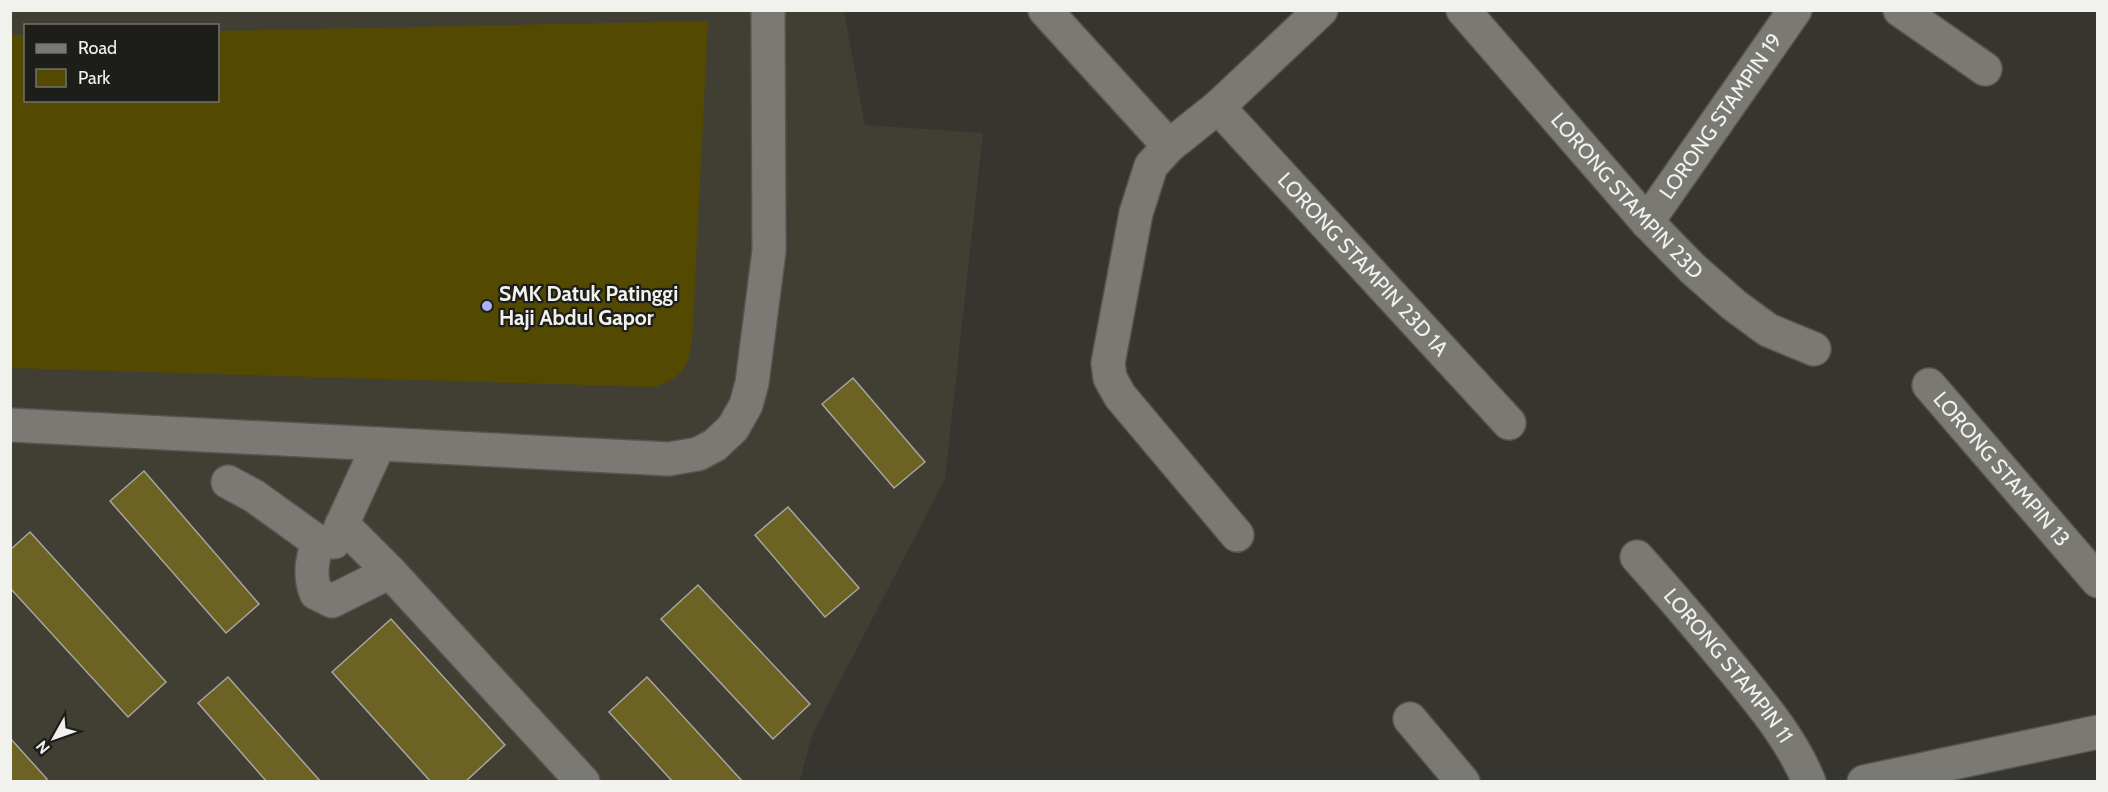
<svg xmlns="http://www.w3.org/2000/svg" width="2108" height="792" font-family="Cabin,sans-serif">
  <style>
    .built { fill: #413f34; fill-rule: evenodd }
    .green { fill: #534901 }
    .building { fill: #6c6223; stroke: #a7a6a0; stroke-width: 1.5 }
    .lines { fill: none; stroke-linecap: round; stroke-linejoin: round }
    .minor-casing { stroke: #55544f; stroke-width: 36 }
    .minor { stroke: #7a7973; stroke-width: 33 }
    .poi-dot { fill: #acaffb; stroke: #1d1d1a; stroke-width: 2 }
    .labels { text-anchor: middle; stroke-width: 4.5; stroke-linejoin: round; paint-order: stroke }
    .street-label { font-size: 21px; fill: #f1f1ed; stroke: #1d1d1a }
    .poi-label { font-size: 21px; font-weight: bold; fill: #f1f1ed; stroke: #1d1d1a; text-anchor: start }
  </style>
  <rect width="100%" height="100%" fill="#363530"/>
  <path class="built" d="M10 11H844L865 125 983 133 945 479 812 735 800 781H11ZM26 26H218V100H26Z"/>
  <path class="green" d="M708 21 692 343C686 371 682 376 656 387L11 368V35H25L26 100H218V31Z"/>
  <path class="building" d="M853 378 925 462 894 488 822 404Z
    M144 471 259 604 226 633 110 501Z
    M788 507 859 588 825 617 755 535Z
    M30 532 166 682 128 717 10 588V550Z
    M698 585 810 704 773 739 661 619Z
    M391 619 505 745 465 782H431L332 672Z
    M228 677 321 782H267L198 703Z
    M647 677 743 782H673L609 712Z
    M10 738 47 779 45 782H10Z"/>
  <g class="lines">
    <g class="minor-casing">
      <g id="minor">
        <path d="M1045 10 1169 146"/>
        <path id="s1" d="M1463 10 1647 222 1693 269 1734 305 1768 330 1814 349"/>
        <path d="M1900 10 1985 69"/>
        <path id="s2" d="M1218 107 1509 423"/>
        <path id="s3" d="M1647 222 1795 10"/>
        <path id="s4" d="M1929 385 2098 581"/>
        <path d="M10 425 669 459 698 454 715 445 733 428 746 405 752 383 769 251 768 10"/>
        <path d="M228 482 254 496 318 542H334L379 444"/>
        <path d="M342 524 390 572 583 782"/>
        <path d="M1237 535 1120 396 1110 378 1108 363 1136 213 1151 166 1169 146 1218 107 1321 10"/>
        <path d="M318 542C312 560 309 575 316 593L332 601 390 572"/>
        <path id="s5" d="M1637 557C1672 596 1705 635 1738 675 1765 708 1793 742 1809 782"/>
        <path d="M1410 719 1463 782"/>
        <path d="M1864 782 2098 732"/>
      </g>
    </g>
    <use href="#minor" class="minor"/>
  </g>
  <circle class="poi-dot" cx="487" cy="306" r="6"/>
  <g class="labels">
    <g class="street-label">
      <text dy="7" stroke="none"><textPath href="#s3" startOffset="129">LORONG STAMPIN 19</textPath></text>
      <text dy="7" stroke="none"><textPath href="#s1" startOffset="248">LORONG STAMPIN 23D</textPath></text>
      <text dy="7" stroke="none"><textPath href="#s2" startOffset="214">LORONG STAMPIN 23D 1A</textPath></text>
      <text dy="7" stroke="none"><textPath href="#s4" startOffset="111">LORONG STAMPIN 13</textPath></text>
      <text dy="7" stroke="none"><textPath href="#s5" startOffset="142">LORONG STAMPIN 11</textPath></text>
    </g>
    <g class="poi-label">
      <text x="499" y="301">SMK Datuk Patinggi<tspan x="499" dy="24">Haji Abdul Gapor</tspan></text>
    </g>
  </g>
  <rect width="2108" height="792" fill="none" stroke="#f1f1ed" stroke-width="24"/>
  <rect x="24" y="24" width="195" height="78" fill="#1d1d1a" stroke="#72726e" stroke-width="1.5"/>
  <rect x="36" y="44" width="30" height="9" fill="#7a7973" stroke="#72726e" stroke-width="1.5"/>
  <text x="78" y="54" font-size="18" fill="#f1f1ed">Road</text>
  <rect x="36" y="69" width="30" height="18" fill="#534901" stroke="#72726e" stroke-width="1.5"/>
  <text x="78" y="84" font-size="18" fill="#f1f1ed">Park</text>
  <g transform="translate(54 738) rotate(230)" stroke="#1d1d1a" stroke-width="4.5" paint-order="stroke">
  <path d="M0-4.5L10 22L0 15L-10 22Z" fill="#f1f1ed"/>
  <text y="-9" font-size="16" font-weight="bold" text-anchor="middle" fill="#f1f1ed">N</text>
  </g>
</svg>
